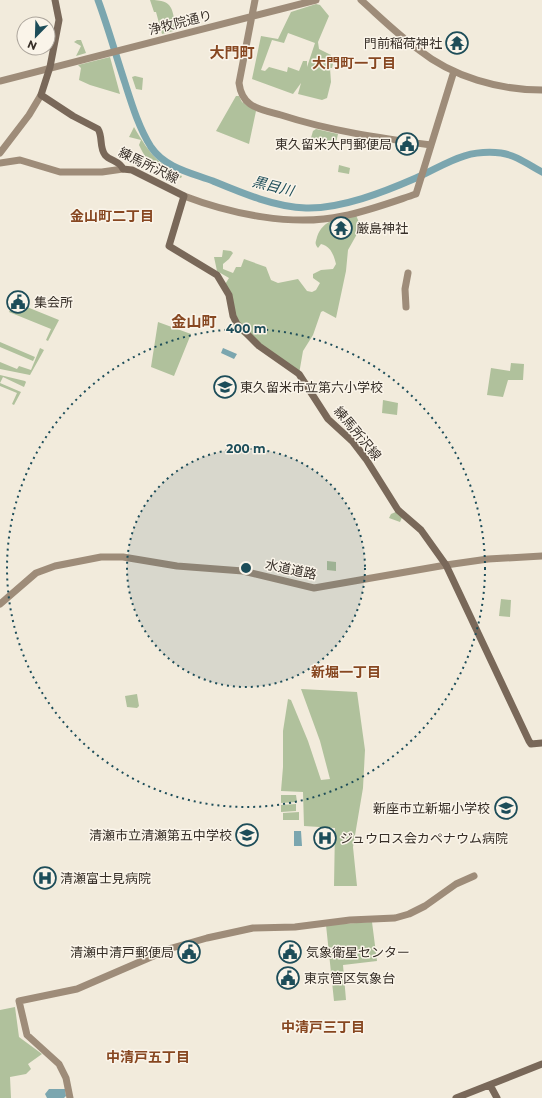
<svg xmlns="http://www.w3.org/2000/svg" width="542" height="1098" font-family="Montserrat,'Noto Sans JP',sans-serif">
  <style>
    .green { fill: #b0c19c; fill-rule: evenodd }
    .water { fill: #7ba6af }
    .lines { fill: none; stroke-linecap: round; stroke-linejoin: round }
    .river { stroke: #7ba6af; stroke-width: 7 }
    .secondary { stroke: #9e8c79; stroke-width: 7 }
    .primary { stroke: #796859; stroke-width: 7 }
    .ring { fill: none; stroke: #1d4d59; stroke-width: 2; stroke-dasharray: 2 4 }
    .labels { text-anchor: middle; stroke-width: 3; stroke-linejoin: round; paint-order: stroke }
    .street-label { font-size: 13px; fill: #372f28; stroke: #faf4e9 }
    .poi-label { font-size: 13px; fill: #372f28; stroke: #faf4e9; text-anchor: start }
    .neighbourhood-label { font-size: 14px; font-weight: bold; fill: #874721; stroke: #faf4e9 }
    .water-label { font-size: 14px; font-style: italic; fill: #1d4d59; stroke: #faf4e9 }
    .quarter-label { font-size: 15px; font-weight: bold; fill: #874721; stroke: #faf4e9 }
    .centre { fill: #1d4d59; stroke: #faf4e9; stroke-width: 2 }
    .ring-label { font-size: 12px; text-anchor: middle; font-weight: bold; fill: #1d4d59; stroke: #faf4e9; stroke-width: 3; stroke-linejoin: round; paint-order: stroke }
  </style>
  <rect width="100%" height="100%" fill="#f2ebdc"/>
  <path class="green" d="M150 0C175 0 171 9 177 30L162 34 156 12H154Z
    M316 4 320 5 329 16 318 42 319 49 331 55V57L334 59 332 68H330L331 82 327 98 322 100 298 94 301 83 293 94 252 79 261 36 278 39 291 12ZM288 33 315 43 307 67V61H303L299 71 288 67 287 72 269 67 265 71 261 70 272 40 284 43Z
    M77 40H81L86 53 76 56 81 46 74 42Z
    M110 57 120 94 90 85 79 80 81 68 78 65Z
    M135 76 143 78 142 90 136 89 132 77Z
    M236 96H239L242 102 256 111 249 144 216 131Z
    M134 127C146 148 158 166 182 176L181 178C160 173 148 165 139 145L141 140 129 137Z
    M316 129 338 134 336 143 311 138 313 131Z
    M339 165 350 168 349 174 338 172Z
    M356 215 360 225 357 234 348 250 346 271 336 318 323 311 321 312 313 335 303 351 299 374 237 331 232 322 224 286 229 278 217 271 214 257H222L223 250 231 251 233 253 229 259 223 264V269L233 273 236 267H241L244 259 266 267 271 280 278 283 298 279 307 291 312 292 316 290 320 283 313 278V274L321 270 333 269 336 264C334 256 331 246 321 244L318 248C314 243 316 242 317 237 323 219 339 218 356 215Z
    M22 305 59 320 48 341 46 340 51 329 9 312 11 309 15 311 17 307 21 308Z
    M158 322 191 334 174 376 151 367Z
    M0 342 35 357 33 361 0 347Z
    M40 348 44 350 30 375 0 369V362L17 369 19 366 31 370Z
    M511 363 524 364 523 380H508L503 397 487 395 491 368 510 371Z
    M0 375 25 381 26 382 24 387 3 377 0 383Z
    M0 383 21 392 14 405 12 404 17 393 0 386Z
    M383 400 398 403 397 415 382 413Z
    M398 511 403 515 400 522 389 518 391 514Z
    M327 561 336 562V571L327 570Z
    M501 599 511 600 510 617 499 616Z
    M301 689 357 692 365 750 363 788 353 847 357 886H334L335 828 304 826 303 792 281 791 283 767V731L288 699 291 700 308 741 321 780 330 779 320 741Z
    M137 694 139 706 137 708 127 707 125 696Z
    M281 795H296L297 802 281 803Z
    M296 804V811L281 812V805Z
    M299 812V820H283V813Z
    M372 922 377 961 343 965 346 1000 334 1001 326 925Z
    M15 1007 19 1037 42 1054 28 1064 31 1069 26 1074 10 1077 11 1098H0V1010Z"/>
  <path class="water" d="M223 348 237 354 234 359 221 353Z
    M294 831H301L302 846H294Z
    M49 1089H65L66 1096 64 1098H47L45 1094Z"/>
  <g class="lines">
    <path class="river" d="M98 0C108 27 116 56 125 83 132 105 139 128 151 147 165 168 192 173 213 181 242 193 275 207 306 208 341 209 384 192 416 178 447 164 464 149 501 153 516 155 529 165 542 172"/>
    <path class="secondary" d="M255 0 239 83C240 91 243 99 250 104 258 110 271 112 281 115 330 131 380 138 431 145
      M361 0C380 17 398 35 419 50 453 77 499 90 542 90
      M0 81 316 0
      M0 153 29 115 41 95
      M0 163 20 160 60 172H102L123 169
      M184 196C231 214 293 227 343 216 368 211 392 202 416 194L454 71
      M406 307 405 289 408 273
      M0 604 36 573 55 566 101 557H123L177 566 243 571 314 588 446 565 488 559 542 556
      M70 1098 66 1078 59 1064 27 1035 19 1001 77 989 172 948 207 938 253 928 295 927 350 920 395 918 409 914 425 906 456 884 474 876"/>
    <path class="primary" d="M55 0 59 20 50 67 41 95 73 116 98 129C103 137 99 147 105 155 110 161 120 161 123 169L132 170 184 196 169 246 217 275 229 295 233 316 237 324 259 346 299 374 328 419 353 442 366 459 398 510 421 530 446 565 529 741 531 744 542 743
      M490 1085 497 1098
      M456 1098 542 1064"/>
  </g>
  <circle cx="246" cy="568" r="119" fill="#1d4d59" fill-opacity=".12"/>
  <g class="ring">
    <circle cx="246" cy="568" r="119"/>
    <circle cx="246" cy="568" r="239"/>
  </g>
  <defs>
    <g id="temple-ring" transform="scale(1.15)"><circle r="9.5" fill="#faf4e9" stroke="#1d4d59" stroke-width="1.5"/><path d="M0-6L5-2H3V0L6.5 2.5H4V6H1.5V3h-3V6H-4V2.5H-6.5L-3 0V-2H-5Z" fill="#1d4d59"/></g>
    <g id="civic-ring" transform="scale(1.15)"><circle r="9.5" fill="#faf4e9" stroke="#1d4d59" stroke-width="1.5"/><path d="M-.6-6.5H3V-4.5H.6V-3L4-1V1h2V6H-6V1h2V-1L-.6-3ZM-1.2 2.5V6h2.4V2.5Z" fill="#1d4d59"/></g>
    <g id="school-ring" transform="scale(1.15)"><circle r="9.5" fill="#faf4e9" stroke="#1d4d59" stroke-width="1.5"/><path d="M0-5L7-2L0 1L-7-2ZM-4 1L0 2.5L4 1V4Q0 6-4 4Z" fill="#1d4d59"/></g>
    <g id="hospital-ring" transform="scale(1.15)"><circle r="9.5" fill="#faf4e9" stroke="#1d4d59" stroke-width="1.5"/><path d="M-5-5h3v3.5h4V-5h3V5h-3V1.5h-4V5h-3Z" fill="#1d4d59"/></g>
  </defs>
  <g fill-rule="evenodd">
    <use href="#temple-ring" x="457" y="43"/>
    <use href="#civic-ring" x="407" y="144"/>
    <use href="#temple-ring" x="341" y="228"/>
    <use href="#civic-ring" x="18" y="302"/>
    <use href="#school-ring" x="225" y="387"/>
    <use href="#school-ring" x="506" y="808"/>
    <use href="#school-ring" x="247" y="835"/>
    <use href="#hospital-ring" x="325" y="838"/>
    <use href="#hospital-ring" x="45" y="878"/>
    <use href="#civic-ring" x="189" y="952"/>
    <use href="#civic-ring" x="290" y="952"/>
    <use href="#civic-ring" x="288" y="978"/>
  </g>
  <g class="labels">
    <g class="street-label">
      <text transform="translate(180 22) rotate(-14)" y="5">浄牧院通り</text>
      <text transform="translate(149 165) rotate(26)" y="5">練馬所沢線</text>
      <text transform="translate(358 433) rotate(50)" y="5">練馬所沢線</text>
      <text transform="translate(291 569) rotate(12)" y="5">水道道路</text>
    </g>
    <g class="poi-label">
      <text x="442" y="48" text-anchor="end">門前稲荷神社</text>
      <text x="392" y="149" text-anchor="end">東久留米大門郵便局</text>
      <text x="356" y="233">厳島神社</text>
      <text x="34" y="307">集会所</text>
      <text x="240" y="392">東久留米市立第六小学校</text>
      <text x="490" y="813" text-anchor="end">新座市立新堀小学校</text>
      <text x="232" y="840" text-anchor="end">清瀬市立清瀬第五中学校</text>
      <text x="340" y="843">ジュウロス会カペナウム病院</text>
      <text x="60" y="883">清瀬富士見病院</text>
      <text x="174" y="957" text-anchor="end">清瀬中清戸郵便局</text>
      <text x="306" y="957">気象衛星センター</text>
      <text x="304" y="983">東京管区気象台</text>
    </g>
    <g class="neighbourhood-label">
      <text x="354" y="68">大門町一丁目</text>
      <text x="112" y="221">金山町二丁目</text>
      <text x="346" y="677">新堀一丁目</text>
      <text x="323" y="1032">中清戸三丁目</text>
      <text x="148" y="1062">中清戸五丁目</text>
    </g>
    <g class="water-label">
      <text transform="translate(273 186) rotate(14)" y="5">黒目川</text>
    </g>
    <g class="quarter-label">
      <text x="232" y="58">大門町</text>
      <text x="194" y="327">金山町</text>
    </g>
  </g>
  <circle cx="246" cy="568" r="6" class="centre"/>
  <g class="ring-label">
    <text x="246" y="333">400 m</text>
    <text x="246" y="453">200 m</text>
  </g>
  <g transform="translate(36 36) rotate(203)"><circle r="19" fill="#faf4e9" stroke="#aca59c"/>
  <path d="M0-3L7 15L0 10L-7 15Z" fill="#1d4d59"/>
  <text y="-6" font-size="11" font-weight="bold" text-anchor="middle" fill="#372f28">N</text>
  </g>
</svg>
